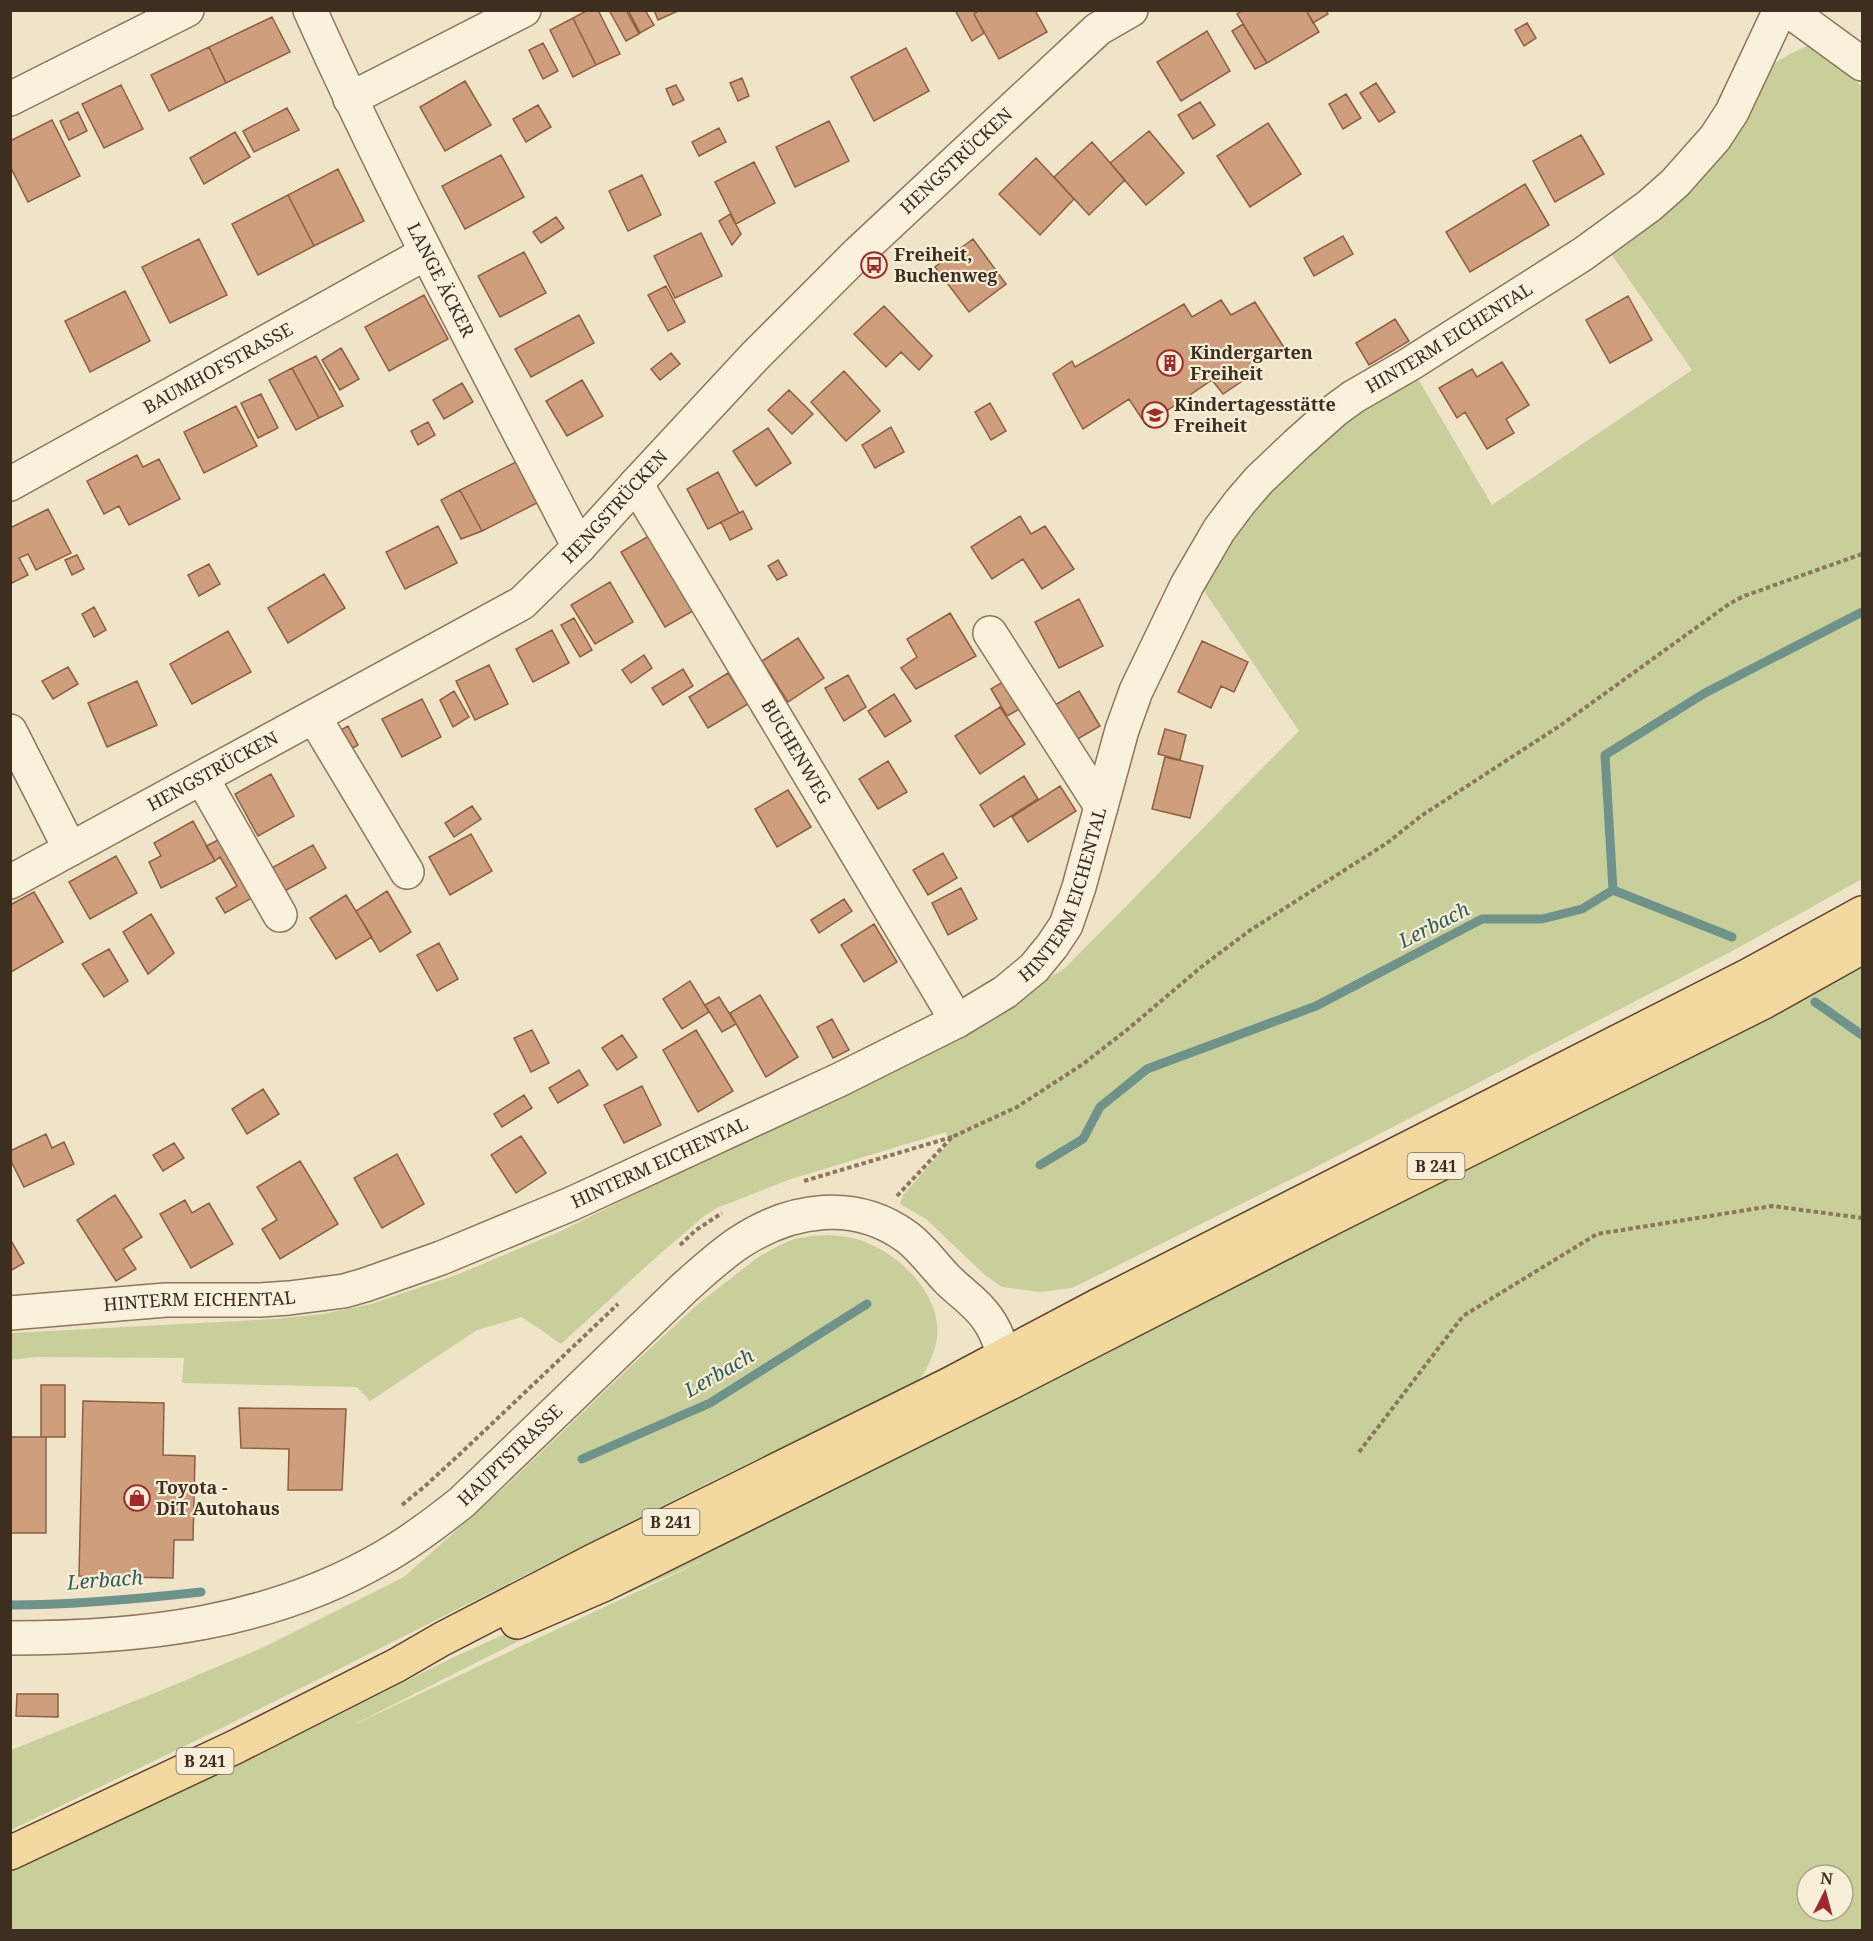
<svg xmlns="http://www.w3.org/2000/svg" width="1873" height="1941" font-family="'Noto Serif',serif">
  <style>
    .green { fill: #c9cf9b; fill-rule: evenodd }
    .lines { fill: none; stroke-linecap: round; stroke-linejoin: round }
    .stream { stroke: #6f938a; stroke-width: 9 }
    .building { fill: #cf9f7d; stroke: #8d5f41; stroke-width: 1.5 }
    .minor-casing { stroke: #8d765c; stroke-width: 36 }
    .major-casing { stroke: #5b4430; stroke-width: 36 }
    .path { stroke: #8d765c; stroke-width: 4; stroke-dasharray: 4.5 3; stroke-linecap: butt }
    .minor { stroke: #faf1dc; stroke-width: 33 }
    .major { stroke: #f3d9a0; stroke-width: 33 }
    .labels { text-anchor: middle; stroke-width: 4.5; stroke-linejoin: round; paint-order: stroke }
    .shield { fill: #f7eed8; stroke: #756857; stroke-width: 1.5 }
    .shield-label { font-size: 16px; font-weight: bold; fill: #3d2e20 }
    .street-label { font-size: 18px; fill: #3d2e20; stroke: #f7eed8 }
    .poi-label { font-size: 18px; font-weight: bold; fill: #3d2e20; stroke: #f7eed8; text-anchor: start }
    .water-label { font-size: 20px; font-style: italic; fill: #2f5d5a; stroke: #f7eed8 }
  </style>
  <rect width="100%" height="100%" fill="#f0e4c8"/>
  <path class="green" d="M1824 40C1835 59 1845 73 1862 86V879L1736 949 1314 1168 1072 1288 1040 1292 1002 1287 985 1275 926 1219 900 1204 903 1195 949 1143 946 1132 788 1180 717 1208 703 1217 653 1260 561 1344 522 1317 477 1330 370 1401 357 1387 182 1383 184 1358 36 1357 11 1360V1333L274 1319 323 1314 371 1304 459 1274 561 1231 969 1028 1065 968 1299 731 1200 585 1250 507 1321 437 1414 372 1492 505 1692 370 1607 248 1763 71C1782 57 1802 47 1824 40Z
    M1862 959V1930H11L10 1872 240 1764 452 1658 529 1623ZM709 1558 349 1727 525 1638ZM1807 1875H1843V1911H1807Z
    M829 1235C839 1236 850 1237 860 1240 905 1255 954 1307 932 1356 928 1366 924 1376 915 1383 904 1391 890 1396 878 1401L706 1484 220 1729 11 1830V1750L162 1690 262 1648 404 1577 507 1485 631 1366 698 1304 757 1258 778 1246 794 1239 810 1236Z"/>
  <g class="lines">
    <path class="stream" d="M1613 890 1732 937
      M1815 1002 1862 1035
      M1040 1165 1083 1139 1100 1107 1147 1069 1316 1006 1482 919H1542L1582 909 1613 890 1605 755 1705 693 1862 612
      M582 1459 710 1403 867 1304
      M10 1605C74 1605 138 1599 201 1592"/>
  </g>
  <path class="building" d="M588 10H598L620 54 596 65 573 18Z
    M609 10H626L639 34 626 41Z
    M628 10H645L654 25 640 33Z
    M654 10H680L658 20Z
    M955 10H979L974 14 984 33 972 41Z
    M1035 10 1047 32 999 59 974 14 980 10Z
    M1243 10H1306L1319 32 1267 63 1237 14Z
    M1306 10H1326L1328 14 1313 23Z
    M272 17 290 52 226 83 209 47Z
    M573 18 596 65 573 77 550 30Z
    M1527 23 1536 38 1524 46 1515 30Z
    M1243 24 1267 63 1255 69 1232 31Z
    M1207 31 1230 71 1181 101 1157 62Z
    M543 43 558 71 543 79 529 50Z
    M209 47 226 83 169 111 151 75Z
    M906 48 929 91 874 121 851 77Z
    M742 78 749 96 738 101 730 83Z
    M465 81 491 125 445 151 420 107Z
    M1376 83 1395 112 1379 122 1360 93Z
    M121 85 143 129 104 148 82 104Z
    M676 85 684 100 673 105 666 89Z
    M1346 94 1361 118 1343 129 1329 104Z
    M1200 102 1215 125 1193 139 1178 115Z
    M538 105 551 127 526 142 513 119Z
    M287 108 299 130 254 152 243 131Z
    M78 112 87 131 69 140 60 121Z
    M52 120 80 176 28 202 10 166V141Z
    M829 121 849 161 795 187 776 147Z
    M1268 123 1301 174 1250 207 1217 156Z
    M719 128 726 142 699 156 692 142Z
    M1149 131 1184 173 1146 205 1110 163Z
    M235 132 250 157 204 184 190 158Z
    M1581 135 1604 174 1555 202 1533 161Z
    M1092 142 1125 180 1089 215 1054 177Z
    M501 155 524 197 465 229 442 186Z
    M1036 158 1074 199 1040 235 999 194Z
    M754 162 775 203 736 224 715 182Z
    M338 169 364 221 314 246 288 195Z
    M642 175 661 215 628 231 609 191Z
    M1525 184 1549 225 1470 272 1446 232Z
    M288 195 314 246 258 275 232 224Z
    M730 214 741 234 732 245 719 221Z
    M556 217 564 228 541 243 533 232Z
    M701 233 722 276 675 298 654 256Z
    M1343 236 1353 254 1314 276 1304 258Z
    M199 239 227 295 170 323 142 267Z
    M973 239 1006 284 969 312 935 267Z
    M524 252 546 293 500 317 478 276Z
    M666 286 685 322 668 331 648 295Z
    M125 291 150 341 90 372 65 321Z
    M424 295 448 339 389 371 365 327Z
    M1628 296 1652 340 1610 363 1586 320Z
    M1221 300 1231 315 1255 302 1285 349 1254 365 1259 370 1223 394 1212 380 1156 418 1142 419 1129 399 1083 429 1053 374 1072 361 1075 367 1184 304 1192 317Z
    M884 306 932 356 919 370 901 352 886 367 854 334Z
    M579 315 594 343 531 377 515 349Z
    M1395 319 1409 341 1369 365 1356 343Z
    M341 348 359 379 340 390 322 360Z
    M671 353 680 364 660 380 651 369Z
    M316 356 343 406 319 418 292 368Z
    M1502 362 1529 405 1506 419 1514 433 1487 449 1465 412 1457 418 1439 388 1472 369 1477 377Z
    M292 368 319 418 296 430 269 380Z
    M844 371 880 411 846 441 811 402Z
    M582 380 603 416 567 436 546 401Z
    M462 383 473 402 444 419 433 400Z
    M789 390 813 414 792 434 768 410Z
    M261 394 278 428 258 438 241 403Z
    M990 403 1006 431 991 440 975 412Z
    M236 406 257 446 204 473 184 432Z
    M428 422 435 435 418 445 411 431Z
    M891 427 904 452 875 468 862 445Z
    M768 428 791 463 756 486 733 451Z
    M137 455 143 467 159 459 180 499 129 525 119 506 104 514 87 481Z
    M518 461 539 502 482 531 460 490Z
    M718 472 739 513 708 529 687 489Z
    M460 490 482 531 461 539 441 500Z
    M48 509 71 553 36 570 28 554 19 558 28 575 10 584V528Z
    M743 511 752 529 730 540 721 522Z
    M1020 516 1031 534 1045 526 1074 569 1042 589 1023 559 992 579 971 547Z
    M438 526 457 563 405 589 386 552Z
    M654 533 698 608 665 627 621 552Z
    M77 555 84 569 72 575 65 560Z
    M778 560 787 575 777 580 768 566Z
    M209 564 220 584 199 596 188 575Z
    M324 574 345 608 288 643 268 608Z
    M610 582 633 622 595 644 571 605Z
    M1079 599 1103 646 1059 668 1035 622Z
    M94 607 106 630 94 637 82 614Z
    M950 613 976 656 916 689 901 668 917 657 907 639Z
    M574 618 592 650 580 657 561 625Z
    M552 630 569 663 533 682 516 649Z
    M228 631 251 672 192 704 170 664Z
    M798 638 824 678 788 702 762 661Z
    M1202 641 1248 662 1234 692 1221 686 1211 708 1178 692Z
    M644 655 652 668 631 683 622 670Z
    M489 665 508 704 475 720 456 681Z
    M68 667 78 684 53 699 42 681Z
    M683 669 693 686 663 705 652 688Z
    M728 673 748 704 708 728 689 697Z
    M848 675 866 707 844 721 825 688Z
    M1009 678 1025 706 1007 716 991 689Z
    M137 681 157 725 107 747 88 703Z
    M454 691 469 717 453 727 440 700Z
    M1079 691 1100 726 1076 740 1055 705Z
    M894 694 911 721 885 737 868 711Z
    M422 699 441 737 402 757 382 719Z
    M1000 707 1025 744 980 774 955 736Z
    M348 726 358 745 346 752 335 733Z
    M1165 729 1186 735 1180 760 1158 754Z
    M1165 757 1203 766 1190 818 1152 809Z
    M888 761 907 792 878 809 859 779Z
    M271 774 294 816 258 836 235 794Z
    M1024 776 1038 799 994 827 980 805Z
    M1060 786 1076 811 1028 842 1012 817Z
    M788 790 811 827 777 847 755 809Z
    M472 806 481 819 454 837 445 823Z
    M193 821 215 861 161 888 149 862 161 856 154 843Z
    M471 834 492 871 450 895 429 857Z
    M224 837 257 895 225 913 216 898 237 886 220 857 215 861 206 846Z
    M313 845 326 868 283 892 270 869Z
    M943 853 957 878 928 895 913 870Z
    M116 856 137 893 90 919 69 882Z
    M961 888 977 919 948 935 932 903Z
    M387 891 411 932 380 952 356 911Z
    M34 892 63 942 11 972 10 905Z
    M346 895 372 937 336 959 310 918Z
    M844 899 852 911 819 933 811 920Z
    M151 914 174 953 148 974 123 932Z
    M874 924 897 962 864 982 841 945Z
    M439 943 458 979 437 991 417 955Z
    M109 949 128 981 104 997 82 964Z
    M690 981 709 1012 682 1029 663 999Z
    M760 995 798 1057 766 1077 730 1013Z
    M719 997 736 1024 722 1032 705 1005Z
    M832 1019 849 1050 833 1058 817 1027Z
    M532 1030 549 1063 531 1072 514 1038Z
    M696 1030 733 1091 698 1112 663 1050Z
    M622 1035 637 1057 617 1070 602 1048Z
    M579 1070 588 1085 558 1103 549 1088Z
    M642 1086 661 1125 624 1143 604 1105Z
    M263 1089 279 1114 247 1134 232 1109Z
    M524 1095 532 1108 502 1127 494 1114Z
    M46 1134 52 1148 64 1142 74 1164 24 1187 10 1159V1151Z
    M521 1136 546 1173 516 1193 491 1155Z
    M174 1143 184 1158 163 1171 153 1155Z
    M397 1154 424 1204 382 1228 354 1178Z
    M300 1161 338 1224 280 1259 262 1229 277 1220 257 1187Z
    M115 1195 142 1237 123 1249 136 1269 116 1281 77 1220Z
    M185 1200 192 1213 209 1203 233 1244 191 1268 160 1214Z
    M10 1239 24 1263 10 1271Z
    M41 1385H65V1437H41Z
    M83 1401 164 1403 163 1455 195 1456 193 1540H174L173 1578 79 1576Z
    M239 1408 346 1409 342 1490H288L289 1449 241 1448Z
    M10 1437H46V1533H10Z
    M17 1694H58V1717L16 1716Z"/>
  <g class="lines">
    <g class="minor-casing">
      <g id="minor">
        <path id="s1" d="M310 10C392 193 487 370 579 547"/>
        <path d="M1788 10 1862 64"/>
        <path d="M10 99 187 10"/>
        <path d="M350 99 524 10"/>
        <path id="s2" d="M10 484 426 253"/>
        <path id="s3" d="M636 484 957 1021"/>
        <path d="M990 633 1101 806"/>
        <path d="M314 717 407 872"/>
        <path d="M10 731 70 849"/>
        <path d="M202 778 280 915"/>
        <path id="s4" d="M10 882 522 603 579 547 636 484 755 356 858 253 1098 29 1131 10"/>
        <path id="s5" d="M10 1313 166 1300H260L289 1298 344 1291 365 1285 441 1258 571 1204 841 1079 957 1021 1005 992 1034 968 1052 946 1066 925 1079 887 1122 730 1136 691 1187 585 1219 530 1240 502 1259 480 1297 444 1334 411 1353 397 1410 364 1583 254 1649 206 1675 183 1715 138 1732 112 1780 10"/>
        <path id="s6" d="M10 1638C141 1638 269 1624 384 1557 412 1541 437 1522 462 1502L684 1288C702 1272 720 1255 740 1242 792 1208 855 1199 907 1237 923 1249 934 1266 948 1280 961 1293 977 1303 987 1318 1001 1337 1005 1361 1008 1383"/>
      </g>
    </g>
    <g class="major-casing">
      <path id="major" d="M517 1622 605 1584 1008 1384 1338 1215 1762 1003 1862 947
        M10 1853 235 1747 397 1665 442 1639 593 1561 948 1385 1097 1306 1749 975 1862 913"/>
    </g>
    <path class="path" d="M804 1181 952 1137
      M897 1196 952 1137 1017 1107 1083 1064 1128 1029 1200 968 1249 931 1387 843 1421 816 1561 725 1729 604 1744 596 1862 554
      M680 1245 696 1230 722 1213
      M1359 1452 1463 1316 1597 1234 1772 1206 1862 1218
      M402 1505 424 1487 461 1453 618 1304"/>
    <use href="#minor" class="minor"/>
    <use href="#major" class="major"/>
  </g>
  <defs>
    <g id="bus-ring" transform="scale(1.35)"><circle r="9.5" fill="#f7eed8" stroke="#9e2a2b" stroke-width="1.5"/><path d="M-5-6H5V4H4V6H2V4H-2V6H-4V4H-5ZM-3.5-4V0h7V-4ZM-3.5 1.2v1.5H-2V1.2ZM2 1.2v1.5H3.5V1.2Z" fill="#9e2a2b"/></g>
    <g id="building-ring" transform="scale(1.35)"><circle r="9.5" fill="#f7eed8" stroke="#9e2a2b" stroke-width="1.5"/><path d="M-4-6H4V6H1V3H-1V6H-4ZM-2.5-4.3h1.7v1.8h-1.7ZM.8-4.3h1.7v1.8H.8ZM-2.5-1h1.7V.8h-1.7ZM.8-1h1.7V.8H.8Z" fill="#9e2a2b"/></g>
    <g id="school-ring" transform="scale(1.35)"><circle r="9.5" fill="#f7eed8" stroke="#9e2a2b" stroke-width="1.5"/><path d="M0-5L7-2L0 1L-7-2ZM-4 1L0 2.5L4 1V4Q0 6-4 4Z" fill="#9e2a2b"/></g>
    <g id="shop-ring" transform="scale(1.35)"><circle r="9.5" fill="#f7eed8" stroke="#9e2a2b" stroke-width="1.5"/><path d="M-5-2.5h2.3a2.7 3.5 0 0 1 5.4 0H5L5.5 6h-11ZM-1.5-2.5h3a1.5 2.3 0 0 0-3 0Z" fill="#9e2a2b"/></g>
  </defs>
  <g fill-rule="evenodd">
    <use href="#bus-ring" x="874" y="265"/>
    <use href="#building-ring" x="1170" y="363"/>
    <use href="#school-ring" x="1155" y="415"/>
    <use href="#shop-ring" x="137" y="1498"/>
  </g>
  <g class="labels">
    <g class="shield">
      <rect x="1407.5" y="1153" width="57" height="26" rx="4.5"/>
      <rect x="642.5" y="1509" width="57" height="26" rx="4.5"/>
      <rect x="176.5" y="1748" width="57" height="26" rx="4.5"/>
    </g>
    <g class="shield-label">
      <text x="1436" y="1172">B 241</text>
      <text x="671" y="1528">B 241</text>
      <text x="205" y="1767">B 241</text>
    </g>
    <g class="street-label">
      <text dy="6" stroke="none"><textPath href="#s4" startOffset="1203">HENGSTRÜCKEN</textPath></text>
      <text dy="6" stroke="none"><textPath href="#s1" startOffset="300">LANGE ÄCKER</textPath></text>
      <text dy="6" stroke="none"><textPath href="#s5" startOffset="1881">HINTERM EICHENTAL</textPath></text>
      <text dy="6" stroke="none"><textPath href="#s2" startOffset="238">BAUMHOFSTRASSE</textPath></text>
      <text dy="6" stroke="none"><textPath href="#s4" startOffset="717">HENGSTRÜCKEN</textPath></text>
      <text dy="6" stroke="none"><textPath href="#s3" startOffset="312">BUCHENWEG</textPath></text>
      <text dy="6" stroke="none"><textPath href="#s4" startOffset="231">HENGSTRÜCKEN</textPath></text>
      <text dy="6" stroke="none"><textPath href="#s5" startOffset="1179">HINTERM EICHENTAL</textPath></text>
      <text dy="6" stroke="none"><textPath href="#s5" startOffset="676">HINTERM EICHENTAL</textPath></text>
      <text dy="6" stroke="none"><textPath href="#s5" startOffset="190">HINTERM EICHENTAL</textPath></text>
      <text dy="6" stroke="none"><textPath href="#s6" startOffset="550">HAUPTSTRASSE</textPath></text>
    </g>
    <g class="poi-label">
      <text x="894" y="261">Freiheit,<tspan x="894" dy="21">Buchenweg</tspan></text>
      <text x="1190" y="359">Kindergarten<tspan x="1190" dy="21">Freiheit</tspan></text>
      <text x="1174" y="411">Kindertagesstätte<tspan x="1174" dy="21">Freiheit</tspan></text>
      <text x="156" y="1494">Toyota -<tspan x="156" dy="21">DiT Autohaus</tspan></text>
    </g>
    <g class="water-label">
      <text transform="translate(1434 925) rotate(-27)" y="7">Lerbach</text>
      <text transform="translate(719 1373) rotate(-30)" y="7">Lerbach</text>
      <text transform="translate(105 1580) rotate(-4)" y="7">Lerbach</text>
    </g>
  </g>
  <rect width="1873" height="1941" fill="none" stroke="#3d2e20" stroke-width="24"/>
  <g transform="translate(1825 1893) rotate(6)"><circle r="28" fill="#f7eed8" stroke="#ada18e" stroke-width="1.5"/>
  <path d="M0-4.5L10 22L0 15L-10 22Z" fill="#9e2a2b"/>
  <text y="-9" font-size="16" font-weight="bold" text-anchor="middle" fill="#3d2e20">N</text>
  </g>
</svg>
